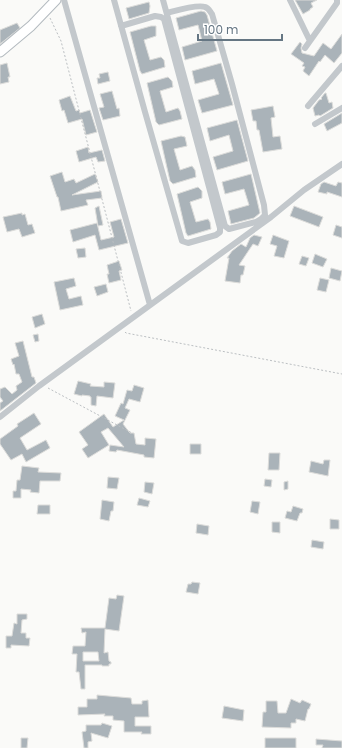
<svg xmlns="http://www.w3.org/2000/svg" width="342" height="748" font-family="Poppins,sans-serif">
  <style>
    .building { fill: #aab3b9; stroke: #dcdcda; fill-rule: evenodd }
    .lines { fill: none; stroke-linecap: round; stroke-linejoin: round }
    .secondary-casing { stroke: #b3babf; stroke-width: 11 }
    .path { stroke: #bbbfc2; stroke-width: 1; stroke-dasharray: 2 2; stroke-linecap: butt }
    .street { stroke: #c3c8cc; stroke-width: 6 }
    .secondary { stroke: #fff; stroke-width: 9 }
  </style>
  <rect width="100%" height="100%" fill="#fafaf8"/>
  <path class="building" d="M295 0H317L311 3 313 7 310 9V10L303 14Z
    M149 2 150 6 149 13 129 19 126 8Z
    M201 11 205 12 207 15 217 51 185 60 182 47 202 41 198 25 179 30 176 18Z
    M17 23 20 28 0 44V30Z
    M151 26H156V36L144 40 150 60 161 57 164 60 165 67 142 74 140 71 130 32Z
    M342 34V53L334 63 325 55 320 62 319 61 309 76 303 71 305 67 302 66 304 63 291 54 300 42 302 44 301 48 302 53 314 56 323 43 331 49Z
    M7 63 10 77H8L9 82 0 84V65Z
    M221 63 233 105 202 113 198 100 219 94 214 79 195 84 192 71Z
    M108 72 110 81 98 84 97 78H100L99 74Z
    M168 77 172 81 173 87 160 91 166 112 178 108 180 111 182 119 159 125 156 122 147 83Z
    M112 91 117 109 119 108 120 116 103 120 99 108 104 107 100 94Z
    M325 93H326L329 103 332 102 333 108 320 116 319 115 315 116 313 108 319 100 322 99 321 98Z
    M70 96 76 111 79 110 80 113 90 110 97 132 86 135 82 119 68 123 64 110 62 111 59 100Z
    M273 106 275 117 271 118 273 137 280 136 282 149 263 152 259 130H257L256 121H253L251 110Z
    M342 113V123L327 131 324 124Z
    M237 120 248 161 217 170 213 157 233 151 229 135 210 141 207 128Z
    M181 136 185 137 187 146 174 149 180 170 192 166 195 170 196 177 173 184 170 181 161 141Z
    M88 147 89 153 102 150 105 161 98 162 96 157 79 162 76 151Z
    M62 172 65 182 74 179 76 183 95 174 98 182 72 195 101 191 102 198 86 200 88 205 61 211 58 197H57L50 176Z
    M251 174 260 213 254 218 231 224 228 211 249 205 244 189 225 194 222 182Z
    M324 182 336 186 338 182 342 183V197L327 192V194L318 192 321 184Z
    M198 187 202 191V198L190 202 196 222 208 219 210 222 211 229 188 236 186 233 177 194Z
    M99 206 103 225 98 226 95 208Z
    M294 206 323 217 319 227 290 216Z
    M22 213V215L25 214 28 225 32 224 35 233 22 237 19 229 7 232 3 217Z
    M121 219 128 243 99 250 95 235 73 242 70 230 97 223 101 240 114 237 110 222Z
    M336 225 342 227V238L333 235Z
    M254 235 262 237 258 246 253 244 239 265 245 266 243 275H241L240 283 225 281 229 258H227L232 251 241 244 246 247 250 238Z
    M273 235 289 241 284 258 274 256 277 246 270 244Z
    M85 248 86 257 78 258 76 249Z
    M315 254 327 259 323 267 312 263Z
    M302 256 309 258 306 266 299 264Z
    M119 261 122 270 119 271 121 280 109 283 107 274H109L107 265Z
    M331 268 342 271 340 281 329 278Z
    M74 278 76 286 66 289 69 299 81 296 83 305 60 310 54 282Z
    M320 278 329 280 326 292 317 290Z
    M106 284 108 292 97 296 94 287Z
    M42 314 45 324 35 328 32 317Z
    M38 334 39 341 35 342 33 335Z
    M23 341 32 377H34L36 383 0 411V403L3 401 0 397V389L5 387 12 394 17 390 16 386 22 382 19 374H16L14 364 13 365 11 359 19 356 15 343Z
    M78 381 91 384 90 386 104 387V382L115 383 113 398 97 396 96 406 91 405V397H90V396L82 395V396L74 394Z
    M134 385 144 388 140 402 129 399 125 408 130 410 123 424 130 433H134L136 444 145 445V438L156 439 154 458 144 457V455L117 450 116 452 109 451 110 445 124 447 108 428 101 432 109 445 88 458 82 449 88 445 79 432 104 414 113 427 124 420 115 416 121 403 123 404 127 390 132 391Z
    M34 413 41 424 20 438 27 450 46 440 50 448 26 462 22 454 11 460 0 444V439L18 426 17 424Z
    M190 444H201V454H190Z
    M269 453H280L279 470H268Z
    M324 460H330L328 476 309 472 311 461 323 464Z
    M22 466 39 468 38 472 61 473 60 481H40L39 493 30 492 31 490 21 489V498H13V491H16L17 480H20Z
    M108 477 119 478 117 489 107 488Z
    M265 479 272 480 271 487 264 486Z
    M288 481V489L284 490V482Z
    M145 482 154 483 152 494 144 492Z
    M139 498 150 501 148 507 137 505Z
    M102 500 114 502 113 511H111L109 521 100 519Z
    M252 501 260 502 258 514 250 512Z
    M38 505H50V514H37Z
    M293 506 303 509 302 513H300L297 521 285 518 287 511 291 512Z
    M330 519 339 520V529H330Z
    M272 522H280V533L272 532Z
    M197 524 209 526 208 535 196 533Z
    M312 540 324 542 323 549 311 547Z
    M192 582 200 583 198 594 186 592 188 584H191Z
    M117 595 124 596 119 631 105 629 104 653 108 652 109 661 111 662V664H109V666H102V665H85V689H81L79 672H76L77 654H72L73 646H85L86 632 82 633 81 628H105L109 598 116 599ZM83 652H98L99 661H83Z
    M17 614H27V619L22 620 21 633H26V638H30L29 646 11 645V648H6V636H12L14 623 17 624Z
    M97 695 131 698 132 704H142V701L148 700 149 717H135V726H151V734H141L142 732H124V721L113 720V716H104L105 714 78 715V707H87V699H97Z
    M291 699 300 703 302 700 311 704 309 709H308L305 721 296 719V723H291V728L262 727 263 712H266V701H277L278 713H286Z
    M224 706 244 710 243 721 222 718Z
    M102 723 112 726 108 738 91 733 92 741 88 742V748H84L82 732 86 731V725H101Z
    M21 738H28L27 748H21Z
    M265 738H296V748H265Z
    M316 739 342 741V748H322L323 745H316Z"/>
  <g class="lines">
    <g class="secondary-casing">
      <path id="secondary" d="M0 52 31 26 56 0"/>
    </g>
    <path class="path" d="M50 18 61 41 131 311
      M125 332 126 333 342 374
      M48 388 132 433"/>
    <path class="street" d="M64 0 150 305
      M114 0 145 112 182 241 188 243 216 235 220 232V228L164 19 161 17 155 16 121 26
      M163 0 225 226 229 229 256 222 261 219 265 215 264 205 232 84 212 14C210 12 209 8 205 7 197 4 175 11 167 13
      M290 0 310 41
      M305 48 337 3V0
      M308 106 342 66
      M315 124 342 108
      M0 417 39 386 271 217 304 190 342 164"/>
    <use href="#secondary" class="secondary"/>
  </g>
  <path d="M198 34v6h84v-6" fill="none" stroke="#657683" stroke-width="2"/>
  <text x="204" y="34" font-size="12" fill="#657683" stroke="#ffffff" stroke-width="3" paint-order="stroke">100 m</text>
</svg>
